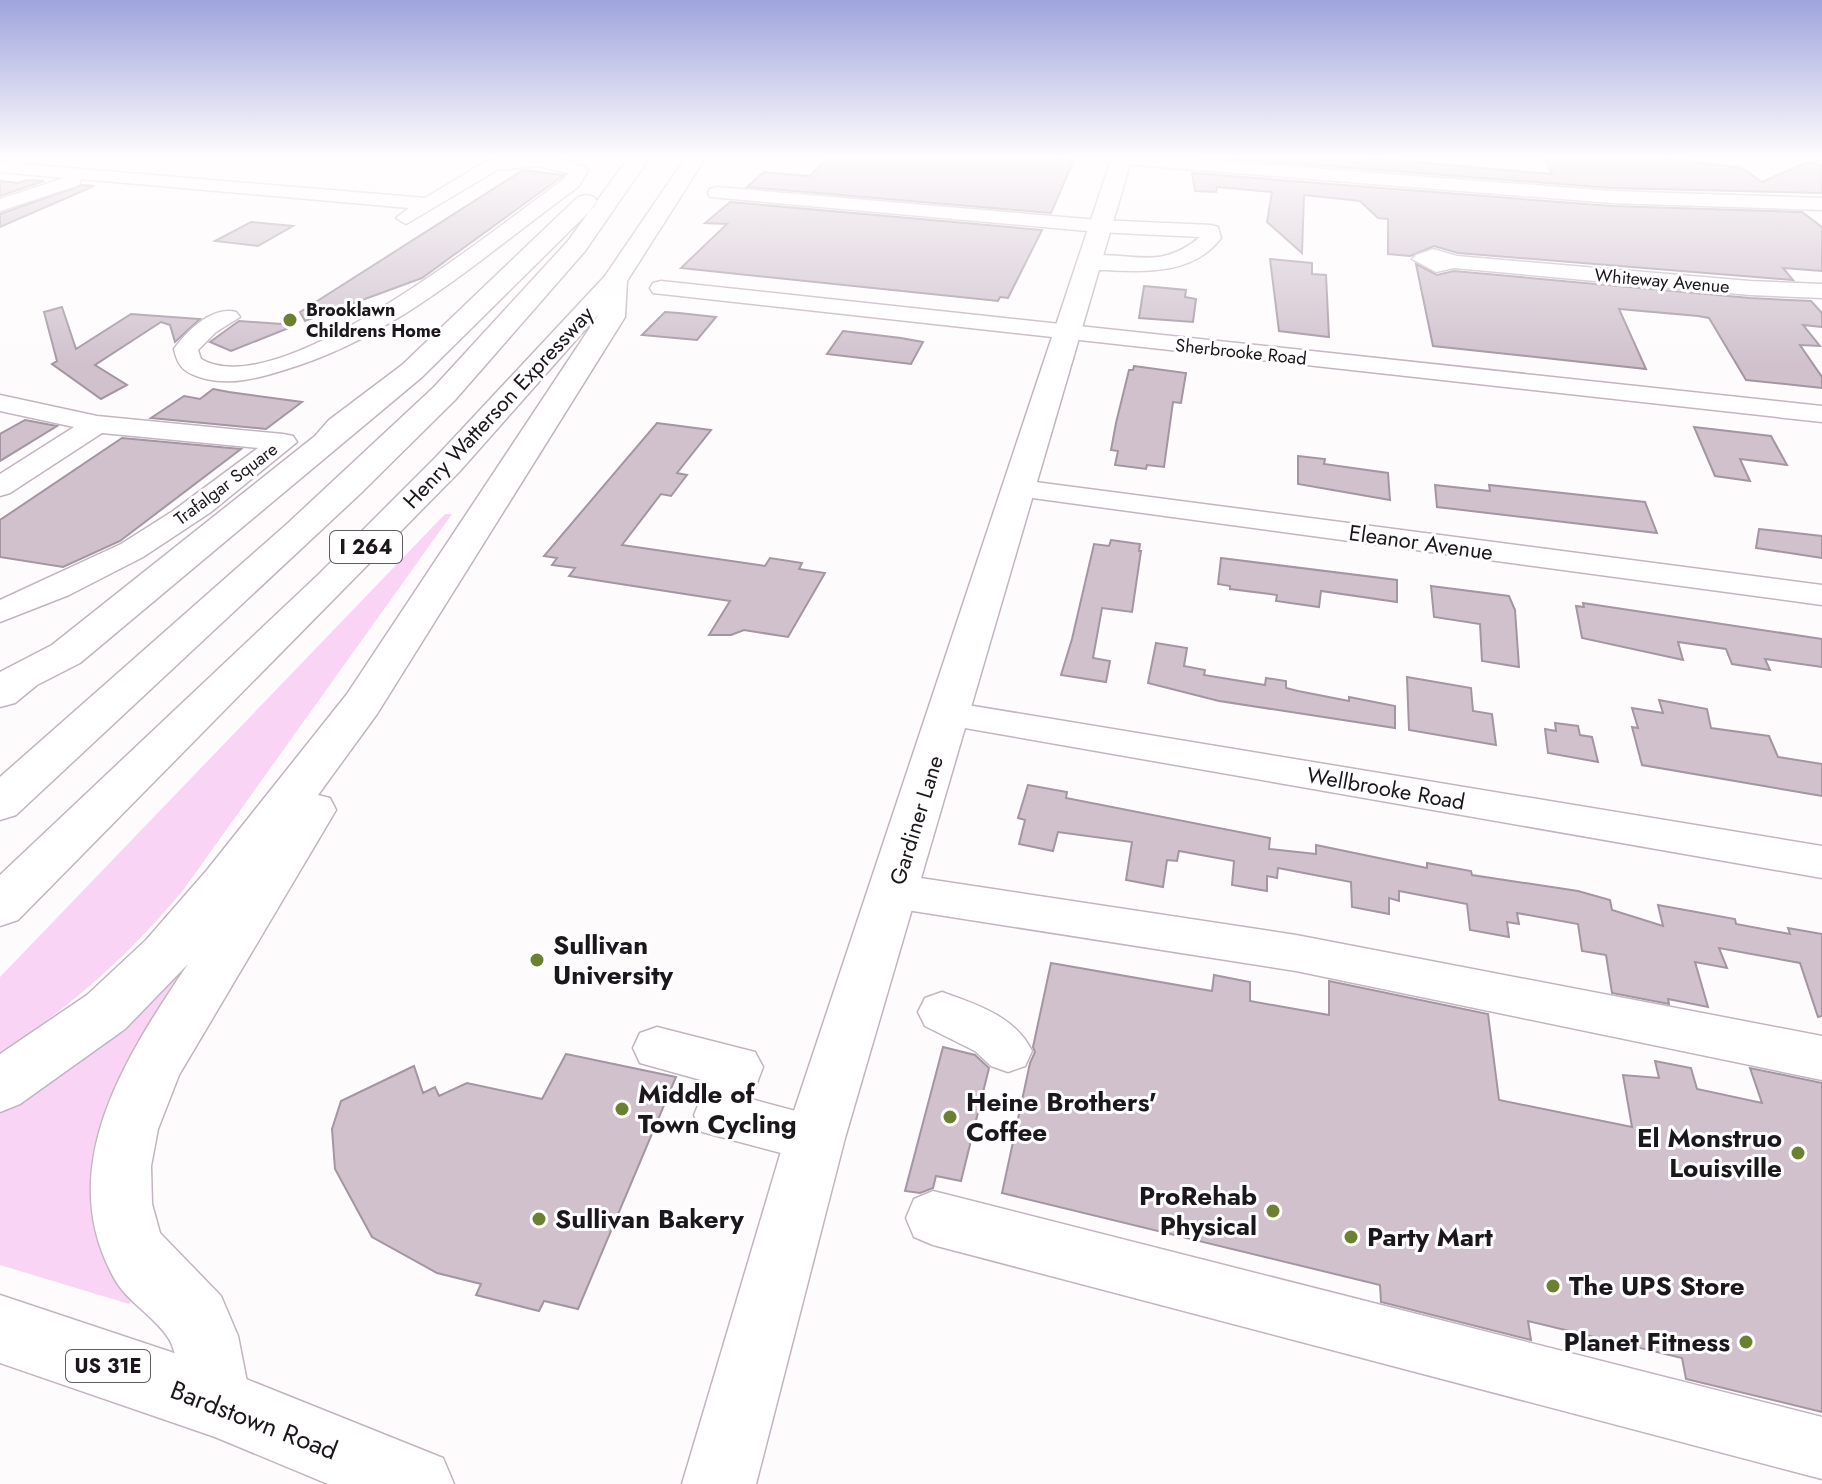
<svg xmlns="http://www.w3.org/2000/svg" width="1822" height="1484" font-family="Jost,sans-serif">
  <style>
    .green { fill: #fad4f4 }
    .building { fill: #d0c1cd; stroke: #a396a1; stroke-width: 2 }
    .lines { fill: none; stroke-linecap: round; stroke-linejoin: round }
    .minor-casing { stroke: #c2b4c0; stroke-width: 3 }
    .major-casing { stroke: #c2b4c0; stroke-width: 3 }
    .highway-casing { stroke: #c2b4c0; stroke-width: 3 }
    .minor { fill: #fff; fill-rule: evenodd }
    .major { fill: #fff; fill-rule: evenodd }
    .highway { fill: #fff; fill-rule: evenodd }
    .poi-dot { fill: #6c8031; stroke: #fff; stroke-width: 3 }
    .labels { text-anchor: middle; stroke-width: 6; stroke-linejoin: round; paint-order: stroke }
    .far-street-label { font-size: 18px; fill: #1c171c; stroke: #fff }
    .far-poi-label { font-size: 18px; font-weight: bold; fill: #1c171c; stroke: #fff; text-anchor: start }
    .shield { fill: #fff; stroke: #605d60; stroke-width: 2 }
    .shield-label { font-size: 20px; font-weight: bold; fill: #1c171c }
    .street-label { font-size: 22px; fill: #1c171c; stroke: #fff }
    .near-poi-label { font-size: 26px; font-weight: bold; fill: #1c171c; stroke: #fff; text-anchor: start }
    .near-street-label { font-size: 26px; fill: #1c171c; stroke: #fff }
  </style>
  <rect width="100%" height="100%" fill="#fefbfd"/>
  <path class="green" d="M445 514H452L184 889C127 958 73 1004 0 1054V977Z
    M191 960 164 1024 139 1294 129 1304 0 1265V1112L33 1092Z"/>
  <path class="building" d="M828 157H1053L1074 160 1051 213 747 187 764 172 810 176Z
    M1211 157H1359L1552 174 1544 157H1657L1742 168 1762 182 1807 162 1822 165V193L1611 188Z
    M523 170 564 175 422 278 305 321 300 312Z
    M1192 173 1611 206 1802 212 1822 227V271L1783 268 1793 280 1458 253 1434 246 1410 256 1388 254V219L1378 218 1360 201 1304 195 1302 253 1267 222 1272 192 1217 187 1216 192 1195 191Z
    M27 180 44 181 0 196V181L18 183Z
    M82 185 94 186 0 227V214Z
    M730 202 1042 230 1008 298 1000 297 998 301 681 268 727 224 705 223Z
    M251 222 293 226 258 246 215 241Z
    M1270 259 1312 263V274L1326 275 1329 337 1279 331Z
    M1416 264 1437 275 1454 271 1750 298 1811 301 1822 313V327L1803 325 1820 346 1800 345 1822 377V388L1746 380 1709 318 1698 316 1619 309 1646 369 1433 346Z
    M1144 286 1186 290 1185 297 1196 299 1193 322 1139 318Z
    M62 307 76 349 131 314 200 319 175 342 170 325 161 322 95 365 127 385 101 399 52 364 57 361 44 312Z
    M665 312 679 313 716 317 697 340 642 335Z
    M239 321 296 325 231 351 210 342Z
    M843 331 901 338 923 342 911 364 827 354Z
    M1134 366 1186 373 1181 403 1173 402 1164 467 1147 465 1146 469 1115 465 1118 451 1111 450 1116 423 1129 370H1133Z
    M213 389 229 392 302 402 266 429 151 418 184 396 200 399Z
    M25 420 57 426 0 461V434Z
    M657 423 711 430 677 473 687 475 671 496 661 494 622 545 765 566 770 558 802 563 799 569 825 573 788 637 744 630 731 635H709L730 601 569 576 575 568 552 565 557 558 544 556Z
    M1694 427 1771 436 1787 465 1740 459 1750 481 1715 476Z
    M122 438 241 449 120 541 63 567 0 557V520Z
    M1298 456 1325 459 1324 464 1388 473 1390 500 1298 484Z
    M1435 485 1490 491 1489 485 1645 502 1657 533 1437 507Z
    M1759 529 1822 536V558L1756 548Z
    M1111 540 1140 544 1139 551H1141L1132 612 1102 608 1093 658 1110 661 1106 682 1061 675 1072 639 1094 544 1109 546Z
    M1221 558 1397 580V602L1321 591 1319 607 1276 601 1277 595 1230 589V586L1218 584Z
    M1431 586 1509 596 1515 610 1519 667 1482 661 1480 624 1434 617Z
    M1583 603 1822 639V667L1765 659 1770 670 1732 664 1726 649 1678 642 1683 660 1582 638 1576 606 1584 607Z
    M1156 643 1187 648 1184 666 1205 670 1204 675 1265 685 1266 678 1286 681V688L1298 691 1349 701V697L1395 706V728L1219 701 1148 683Z
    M1407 677 1471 688 1473 711 1492 714 1496 745 1409 730Z
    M1659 700 1707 709 1711 728 1769 736 1778 757 1822 764V796L1642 765 1632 727 1638 728 1632 708 1663 713Z
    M1555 723 1578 726 1580 735 1592 737 1598 762 1548 753 1545 729 1556 731Z
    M1028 785 1067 792 1066 798 1270 838 1269 849 1316 854V845L1427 868V863L1471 871 1472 875 1578 891 1610 900 1612 910 1663 926 1658 905 1735 919 1736 924 1790 934 1788 928 1822 934V1016L1818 1017 1800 963 1719 948 1727 968 1695 962 1708 1007 1668 999 1669 1004 1612 993 1606 955 1582 951 1578 924 1517 913 1519 924 1507 922 1509 937 1470 930 1467 904 1399 891V901L1389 898V914L1352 907 1351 882 1278 868 1277 878 1267 876V891L1232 885 1234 861 1179 851 1177 861 1167 860 1163 887 1126 880 1132 842 1058 832 1053 851 1019 844 1025 820 1018 818Z
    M1051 963 1212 991 1214 975 1250 982V1001L1329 1015V981L1488 1014 1499 1100 1632 1127 1623 1075 1659 1078 1655 1061 1691 1068 1697 1089 1762 1103 1750 1068 1822 1083V1412L1686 1379 1682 1358 1528 1321 1531 1340 1381 1302 1380 1285 1002 1193 1030 1063 1035 1052 1033 1047Z
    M943 1047 975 1055 989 1068 961 1181 936 1176 933 1188 920 1193 905 1191Z
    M566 1054 676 1077 578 1309 544 1301 539 1311 476 1295 481 1284 437 1273 372 1237 335 1169 332 1129 341 1101 414 1066 423 1093 435 1087 439 1096 467 1083 542 1099Z"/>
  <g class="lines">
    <g class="minor-casing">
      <path id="minor" d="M555 157 585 167 588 171 578 187C484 255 397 337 284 370 259 378 233 385 206 379 187 374 178 369 174 349 187 331 212 306 236 312L240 317 216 332 198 350 201 359C280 406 499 225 564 179L569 173 536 166 497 170 406 224 396 218 409 208 81 179 79 185 0 211V199L64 178 0 172V162L425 198 485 162 509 157Z
        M1113 157H1168L1611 191 1822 198V210L1611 203 1121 164 1115 163Z
        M717 187 1098 220 1211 225 1218 227 1221 238C1194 274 1147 272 1106 270 1095 270 1084 272 1077 263L1080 258C1127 247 1155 275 1200 237L1098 232 710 197 708 193 710 189Z
        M1433 249 1457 256 1750 281 1822 284V298L1750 295 1454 268 1436 272 1412 259 1416 255Z
        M661 281 1822 406V422L653 293 650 288 653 283Z
        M0 395 97 416 283 434 293 436 297 442 211 512 143 557 69 595 0 622V600L121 544 173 511 258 448 102 433 10 493 0 496V474L74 427 0 411Z
        M1020 480 1822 585V605L1010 495 1005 489 1010 483Z
        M949 702 1822 846V878L936 723 930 714 936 705Z
        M894 874 1296 935 1822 1036V1080L1296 971 894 908 879 903 872 891 879 879Z
        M942 992C976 1004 1016 1017 1032 1051L1025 1066 1008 1072 991 1066 975 1051 925 1026 918 1012 925 998Z
        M657 1027 755 1052 763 1067 751 1099 833 1121 841 1138 833 1155 815 1162 702 1132 694 1115 708 1082 640 1063 633 1048 640 1033Z
        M933 1191 1822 1417V1479L933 1245 914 1237 906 1218 914 1199Z"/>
    </g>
    <g class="major-casing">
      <path id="major" d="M1112 157H1132L845 1138 756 1484H682L785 1138Z
        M0 1295 216 1367 443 1458 454 1484H328L215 1437 0 1363Z"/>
    </g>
    <g class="highway-casing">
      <path id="highway" d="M629 157H650L585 251 455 400 361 493 16 815 0 820V777L288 523 434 387 568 241Z
        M686 157H706L627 281 625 317 377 714 318 795 330 798 336 810 179 1075 158 1129 151 1166 152 1204 160 1233 221 1296 238 1336 251 1402 241 1427 216 1437 191 1427C187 1418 182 1408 180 1399 176 1381 179 1355 169 1339 154 1315 126 1302 113 1276 53 1166 127 1055 188 964L125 1029 20 1104 0 1112V1054L87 995 146 940 207 870 347 694 599 314 460 471 18 920 0 926V875L319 574 436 457 605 276Z
        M586 195 594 197 597 202 594 207 422 377 80 663 37 685 15 703 0 707V672L52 645 315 436 329 420 402 365 578 197Z"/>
    </g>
    <use href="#minor" class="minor"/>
    <use href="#major" class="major"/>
    <use href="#highway" class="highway"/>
  </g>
  <linearGradient id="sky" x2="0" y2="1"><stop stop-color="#9fa4dc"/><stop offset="0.43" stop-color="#fffdfe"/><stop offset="1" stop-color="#fffdfe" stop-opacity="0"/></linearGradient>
  <rect width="1822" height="365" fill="url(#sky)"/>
  <g class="poi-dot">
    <circle cx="290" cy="320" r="8"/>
    <circle cx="537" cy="960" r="8"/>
    <circle cx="622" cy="1109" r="8"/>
    <circle cx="950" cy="1117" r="8"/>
    <circle cx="1798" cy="1153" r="8"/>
    <circle cx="1273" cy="1211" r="8"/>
    <circle cx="539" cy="1219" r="8"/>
    <circle cx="1351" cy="1237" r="8"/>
    <circle cx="1553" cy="1286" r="8"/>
    <circle cx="1746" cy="1342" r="8"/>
  </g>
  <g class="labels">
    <g class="far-street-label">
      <text transform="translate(1662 281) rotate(5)" y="6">Whiteway Avenue</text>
      <text transform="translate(1241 352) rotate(6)" y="6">Sherbrooke Road</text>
      <text transform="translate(226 484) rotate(-37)" y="6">Trafalgar Square</text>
    </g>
    <g class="far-poi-label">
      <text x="306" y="316">Brooklawn<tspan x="306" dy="21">Childrens Home</tspan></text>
    </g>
    <g class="shield">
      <rect x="330" y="531" width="72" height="32" rx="6"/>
      <rect x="66" y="1350" width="84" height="32" rx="6"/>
    </g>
    <g class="shield-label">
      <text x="366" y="554">I 264</text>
      <text x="108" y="1373">US 31E</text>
    </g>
    <g class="street-label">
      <text transform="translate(498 407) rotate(-47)" y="8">Henry Watterson Expressway</text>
      <text transform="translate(1421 542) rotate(8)" y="8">Eleanor Avenue</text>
      <text transform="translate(1386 788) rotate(10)" y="8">Wellbrooke Road</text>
      <text transform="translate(916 820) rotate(-73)" y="8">Gardiner Lane</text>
    </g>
    <g class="near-poi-label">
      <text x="553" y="954">Sullivan<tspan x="553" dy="30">University</tspan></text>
      <text x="638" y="1103">Middle of<tspan x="638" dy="30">Town Cycling</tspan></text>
      <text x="966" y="1111">Heine Brothers'<tspan x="966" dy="30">Coffee</tspan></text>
      <text x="1782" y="1147" text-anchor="end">El Monstruo<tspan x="1782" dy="30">Louisville</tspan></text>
      <text x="1257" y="1205" text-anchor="end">ProRehab<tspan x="1257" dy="30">Physical</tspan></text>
      <text x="555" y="1228">Sullivan Bakery</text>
      <text x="1367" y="1246">Party Mart</text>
      <text x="1569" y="1295">The UPS Store</text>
      <text x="1730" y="1351" text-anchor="end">Planet Fitness</text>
    </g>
    <g class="near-street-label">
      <text transform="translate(254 1420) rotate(21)" y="9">Bardstown Road</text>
    </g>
  </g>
</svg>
